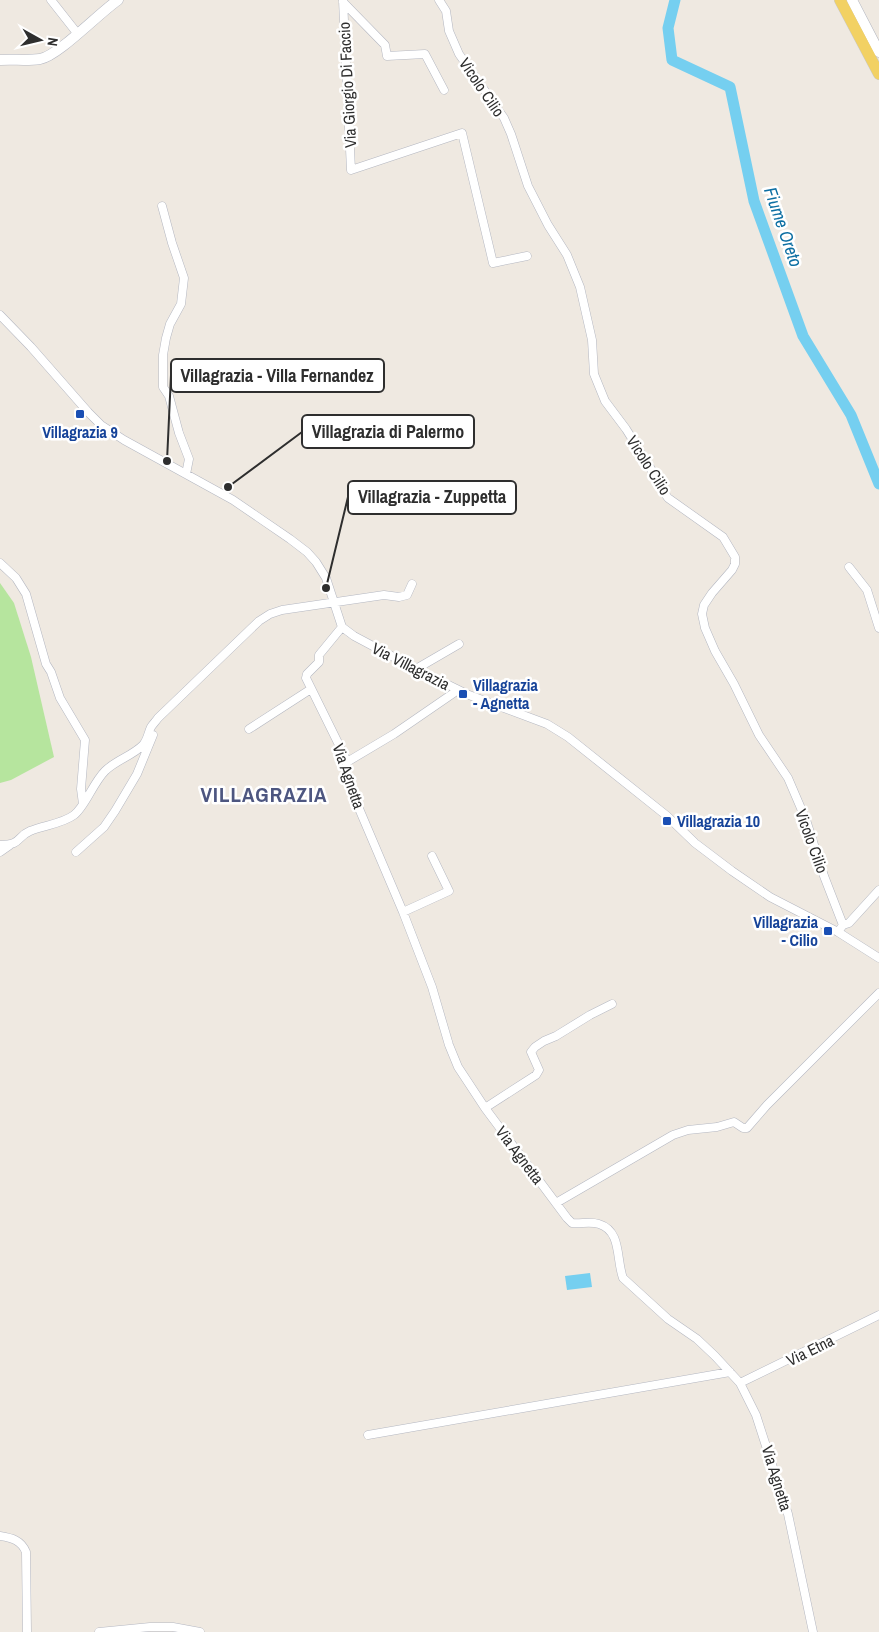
<svg xmlns="http://www.w3.org/2000/svg" width="879" height="1632" font-family="'Archivo Narrow',sans-serif">
  <style>
    .green { fill: #b6e59e }
    .water { fill: #75cff0 }
    .lines { fill: none; stroke-linecap: round; stroke-linejoin: round }
    .river { stroke: #75cff0; stroke-width: 11 }
    .street-casing { stroke: #b4b7c1; stroke-width: 9 }
    .secondary-casing { stroke: #b4b7c1; stroke-width: 11 }
    .primary-casing { stroke: #c9c9c9; stroke-width: 12 }
    .street { stroke: #fff; stroke-width: 8 }
    .secondary { stroke: #fff; stroke-width: 10 }
    .primary { stroke: #f2d163; stroke-width: 11 }
    .transit-dot { fill: #1a4fb4; stroke: #fff; stroke-width: 2 }
    .labels { text-anchor: middle; stroke-width: 5; stroke-linejoin: round; paint-order: stroke }
    .street-label { font-size: 16px; fill: #2e2e2e; stroke: #fff }
    .transit-label { font-size: 16px; font-weight: bold; fill: #164399; stroke: #fff; text-anchor: start }
    .water-label { font-size: 18px; font-style: italic; fill: #0d6fa3; stroke: #fff }
    .district-label { font-size: 21px; font-weight: bold; letter-spacing: 1px; fill: #4d5680; stroke: #fff }
    .leader { fill: none; stroke: #2e2e2e; stroke-width: 2 }
    .callout-dot { fill: #2e2e2e; stroke: #fff; stroke-width: 2 }
    .callout { fill: #fff; stroke: #2e2e2e; stroke-width: 2 }
    .callout-label { font-size: 18px; text-anchor: middle; font-weight: bold; fill: #2e2e2e }
  </style>
  <rect width="100%" height="100%" fill="#efe9e1"/>
  <path class="green" d="M0 583 14 603 31 657 54 757 11 780 0 783Z"/>
  <path class="water" d="M590 1273 592 1287 567 1290 565 1276Z"/>
  <g class="lines">
    <path class="river" d="M675 0 668 28 672 60 730 87 754 201 803 336 851 415 879 484"/>
    <g class="street-casing">
      <path id="street" d="M51 0 77 33
        M343 0 351 170 462 133 493 263 527 256
        M439 0 446 11 449 31 459 54 504 118 511 134 528 186 548 225 567 255 580 287 592 340 594 374 605 401 626 429 651 469 661 488 668 498 723 537 735 557V564L732 570 712 593 704 605 702 614 705 628 715 651 734 684 759 735 788 778 806 820 824 876 843 925 838 932
        M343 2 385 45 387 56 425 54 444 90
        M162 206 172 243 184 278 181 304 170 324 166 338 163 355V387L169 396 179 433 189 459 186 474
        M0 315 31 347 88 412 101 425 124 440 233 500 290 539 307 552 316 562 326 578 342 627 354 636 416 669 469 695 547 724 568 737 667 816 695 843 732 871 770 897 838 932 879 958
        M0 563 16 578 26 594 46 664 51 672 60 698 85 740 81 789 83 804
        M849 567 867 590 879 628
        M342 627 319 655V662L307 674 306 678 344 755 347 762 346 778 403 912 432 987 449 1045 458 1067 485 1108 567 1218 572 1223C581 1224 590 1221 599 1224 622 1231 616 1260 623 1278L668 1319 697 1339 715 1356 740 1383 756 1415 788 1514 813 1632
        M416 669 459 644
        M249 729 311 689
        M347 762 394 734 458 690
        M0 845C22 845 16 837 30 831 44 825 62 824 74 815 85 807 93 783 105 771 116 760 132 756 143 745 148 739 148 733 151 727 153 724 156 721 158 718L259 621 270 614 282 610 384 595 399 597 407 595 412 584
        M0 852 10 845
        M76 852 104 827 115 811 137 774 153 735
        M403 912 449 891 432 856
        M843 925 849 923 879 890
        M485 1108 536 1075 539 1070 531 1052 535 1047 544 1041 556 1036 590 1015 612 1004
        M556 1203 673 1135 688 1130 717 1127 734 1122 743 1128H747L767 1105 879 993
        M740 1383 879 1315
        M368 1435 730 1372
        M0 1536C12 1538 21 1540 26 1552L27 1632
        M99 1632 150 1627H173L200 1632"/>
    </g>
    <g class="secondary-casing">
      <path id="secondary" d="M852 0 879 52
        M0 60C13 59 27 61 40 59 58 56 99 13 118 0"/>
    </g>
    <g class="primary-casing">
      <path id="primary" d="M840 0 879 74"/>
    </g>
    <use href="#street" class="street"/>
    <use href="#secondary" class="secondary"/>
    <use href="#primary" class="primary"/>
  </g>
  <g class="transit-dot">
    <rect x="75" y="409" width="10" height="10" rx="2.5"/>
    <rect x="458" y="689" width="10" height="10" rx="2.5"/>
    <rect x="662" y="816" width="10" height="10" rx="2.5"/>
    <rect x="823" y="926" width="10" height="10" rx="2.5"/>
  </g>
  <g class="labels">
    <g class="street-label">
      <text transform="translate(347 85) rotate(-93)" y="6">Via Giorgio Di Faccio</text>
      <text transform="translate(482 87) rotate(56)" y="6">Vicolo Cilio</text>
      <text transform="translate(649 465) rotate(57)" y="6">Vicolo Cilio</text>
      <text transform="translate(411 666) rotate(27)" y="6">Via Villagrazia</text>
      <text transform="translate(349 776) rotate(71)" y="6">Via Agnetta</text>
      <text transform="translate(812 841) rotate(70)" y="6">Vicolo Cilio</text>
      <text transform="translate(520 1155) rotate(53)" y="6">Via Agnetta</text>
      <text transform="translate(810 1350) rotate(-26)" y="6">Via Etna</text>
      <text transform="translate(777 1478) rotate(73)" y="6">Via Agnetta</text>
    </g>
    <g class="transit-label">
      <text x="80" y="438" text-anchor="middle">Villagrazia 9</text>
      <text x="473" y="691">Villagrazia<tspan x="473" dy="18">- Agnetta</tspan></text>
      <text x="677" y="827">Villagrazia 10</text>
      <text x="818" y="928" text-anchor="end">Villagrazia<tspan x="818" dy="18">- Cilio</tspan></text>
    </g>
    <g class="water-label">
      <text transform="translate(783 227) rotate(71)" y="6">Fiume Oreto</text>
    </g>
    <g class="district-label">
      <text x="264" y="802">VILLAGRAZIA</text>
    </g>
  </g>
  <path class="leader" d="M167 461L171 375M228 487L302 432M326 588L348 497"/>
  <g class="callout-dot">
    <circle cx="167" cy="461" r="5"/>
    <circle cx="228" cy="487" r="5"/>
    <circle cx="326" cy="588" r="5"/>
  </g>
  <g class="callout">
    <rect x="171" y="359" width="213" height="33" rx="5"/>
    <rect x="302" y="415" width="172" height="33" rx="5"/>
    <rect x="348" y="481" width="168" height="33" rx="5"/>
  </g>
  <g class="callout-label">
    <text x="277" y="382">Villagrazia - Villa Fernandez</text>
    <text x="388" y="438">Villagrazia di Palermo</text>
    <text x="432" y="503">Villagrazia - Zuppetta</text>
  </g>
  <g transform="translate(40 40) rotate(98)" stroke="#ffffff" stroke-width="4" paint-order="stroke">
  <path d="M0-4L9 19L0 12L-9 19Z" fill="#2e2e2e"/>
  <text y="-8" font-size="14" font-weight="bold" text-anchor="middle" fill="#2e2e2e">N</text>
  </g>
</svg>
